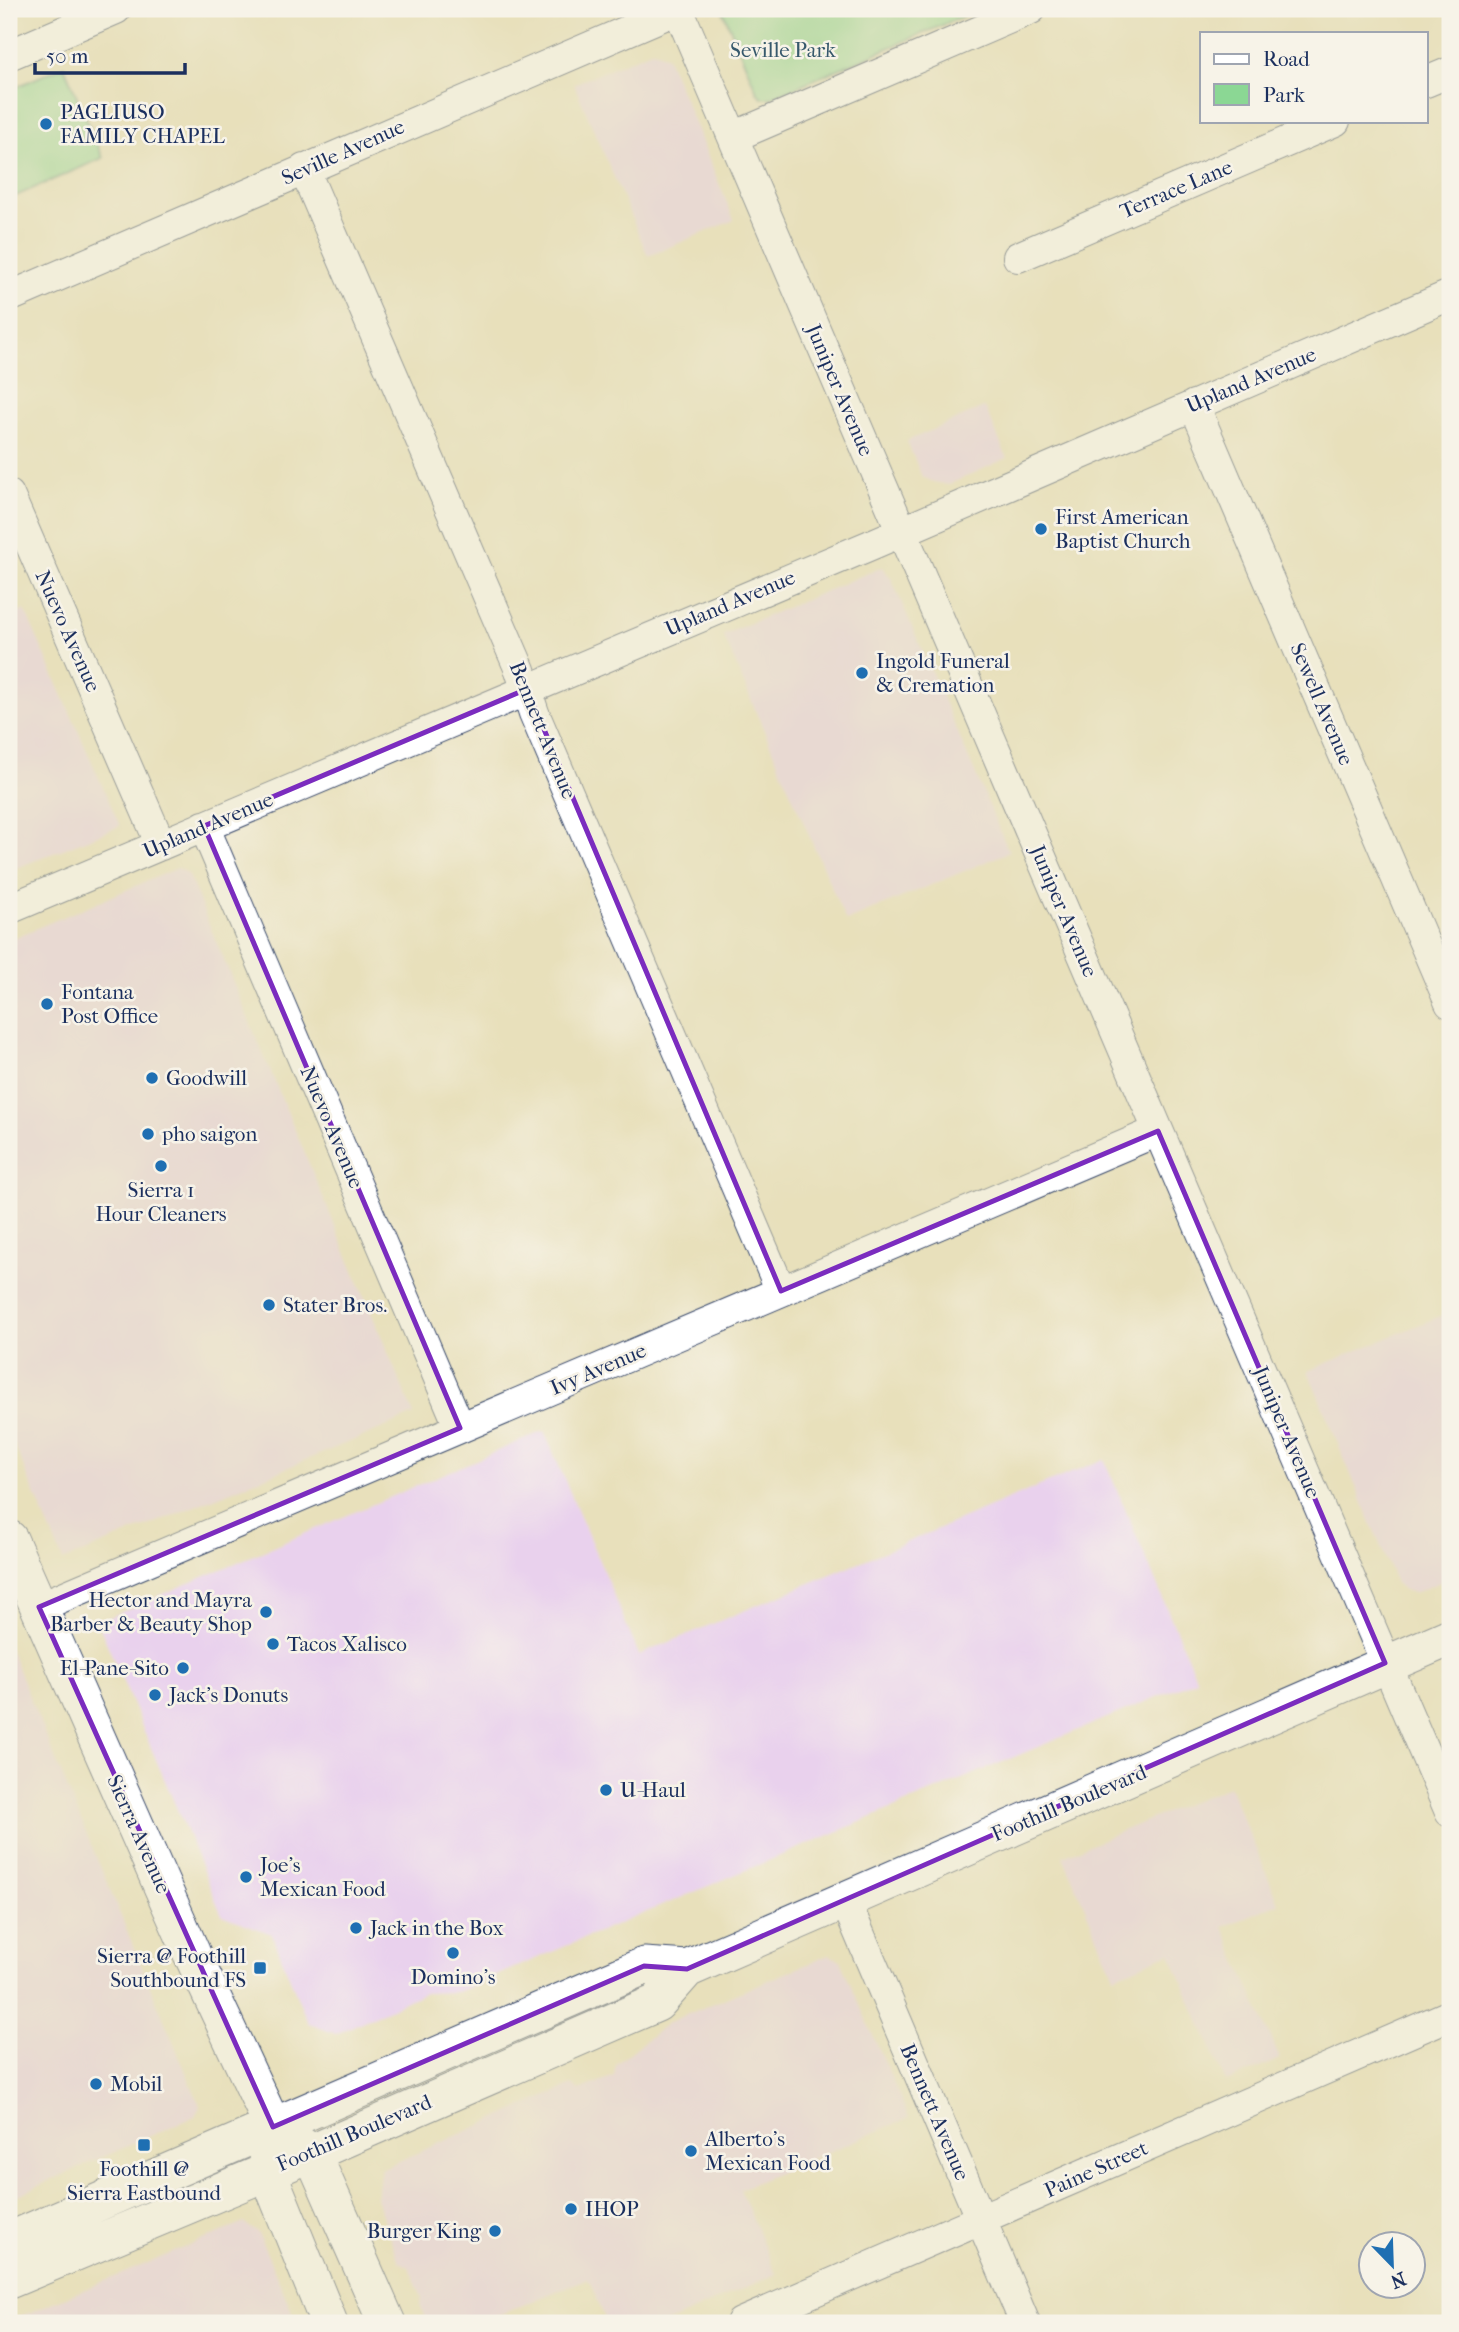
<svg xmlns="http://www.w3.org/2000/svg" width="1459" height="2332" font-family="'IM FELL French Canon',serif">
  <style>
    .built { fill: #e9d1ed }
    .green { fill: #8bd794; stroke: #538379; stroke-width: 2 }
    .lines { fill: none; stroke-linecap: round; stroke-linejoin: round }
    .minor-casing { stroke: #3a4a6c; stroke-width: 32 }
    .major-casing { stroke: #3a4a6c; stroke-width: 39 }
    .minor { stroke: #fff; stroke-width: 30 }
    .major { stroke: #fff; stroke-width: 37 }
    .marked { fill: none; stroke: #7b2cbf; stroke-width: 5; stroke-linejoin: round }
    .poi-dot { fill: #1f6fb2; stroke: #f7f3e8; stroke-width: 2.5 }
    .labels { text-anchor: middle; stroke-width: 5; stroke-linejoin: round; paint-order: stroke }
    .park-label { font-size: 21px; fill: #37596c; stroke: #f7f3e8 }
    .poi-label { font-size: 21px; fill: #1b2f5e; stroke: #f7f3e8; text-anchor: start }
    .street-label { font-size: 21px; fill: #1b2f5e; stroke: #f7f3e8 }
  </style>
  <rect width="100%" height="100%" fill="#f7f3e8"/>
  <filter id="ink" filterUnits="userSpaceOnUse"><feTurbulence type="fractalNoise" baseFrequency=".0143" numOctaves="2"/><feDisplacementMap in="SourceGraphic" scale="14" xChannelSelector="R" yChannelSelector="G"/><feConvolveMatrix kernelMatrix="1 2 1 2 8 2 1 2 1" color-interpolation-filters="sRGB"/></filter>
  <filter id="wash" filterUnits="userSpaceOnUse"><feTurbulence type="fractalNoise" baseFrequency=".00686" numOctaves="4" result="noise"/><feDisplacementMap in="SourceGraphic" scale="28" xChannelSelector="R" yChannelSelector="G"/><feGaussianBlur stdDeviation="1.57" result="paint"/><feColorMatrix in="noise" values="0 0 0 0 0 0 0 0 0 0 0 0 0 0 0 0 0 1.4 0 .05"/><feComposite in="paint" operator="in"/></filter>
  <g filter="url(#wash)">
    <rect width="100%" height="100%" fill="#e8e0bb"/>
    <path class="built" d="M654 50 667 57 734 220 648 256 574 84Z
      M985 407 1007 458 948 485 930 481 922 477 907 441Z
      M882 567 891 578 1009 852 846 921 723 635Z
      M25 610 120 826 9 871V616Z
      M178 868 188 874 414 1415 63 1561 9 1432V940Z
      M1450 1312V1578L1414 1593 1404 1590 1396 1583 1308 1371Z
      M544 1431 639 1655 1104 1459 1197 1680 457 1992 423 1993 336 2034 308 2023 272 1934 222 1915 99 1625 101 1621Z
      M9 1648 200 2106 195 2116 9 2199Z
      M1229 1786 1279 1903 1223 1927 1280 2059 1226 2082 1170 1953 1114 1976 1063 1856Z
      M829 1955 840 1960 909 2118 740 2189 776 2274 666 2323H607L588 2278 480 2323H428L420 2305 422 2298 409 2267 399 2262 376 2198 381 2169 572 2085 580 2090 614 2076 616 2064 669 2022Z
      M244 2223 258 2233 297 2323H9V2321Z"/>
    <path class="green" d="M722 9H981L770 98H762L757 92Z
      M64 66 103 158 9 199V90Z"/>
  </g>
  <g filter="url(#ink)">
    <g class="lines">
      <g class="minor-casing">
        <path id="minor" d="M678 9 1450 1812
          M9 55 116 9
          M1426 82 1450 72
          M733 137 1031 9
          M304 169 520 670 534 713 781 1291
          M1018 257 1335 121
          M9 297 678 9
          M1194 405 1450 1003
          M9 495 161 845
          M204 826 460 1428
          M9 909 873 544 1450 295
          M39 1607 1158 1131
          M845 1900 1025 2323
          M741 2323 1450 2015"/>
      </g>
      <g class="major-casing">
        <path id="major" d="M9 1539 192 1954 273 2127 312 2153 387 2323
          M270 2146 267 2170 329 2323
          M9 2241 644 1966 687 1969
          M9 2280 312 2153 657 2003 687 1969 1450 1637"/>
      </g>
      <use href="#minor" class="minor"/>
      <use href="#major" class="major"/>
    </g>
  </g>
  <path d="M0 0H1459V2332H0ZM527 689 781 1291 1158 1131 1385 1663 687 1969 644 1966 273 2127 39 1607 460 1428 204 826Z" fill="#e8e0bb" fill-opacity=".55" fill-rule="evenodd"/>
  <path class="marked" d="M527 689 781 1291 1158 1131 1385 1663 687 1969 644 1966 273 2127 39 1607 460 1428 204 826Z"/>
  <g class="poi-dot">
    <circle cx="46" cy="124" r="7"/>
    <circle cx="1041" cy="529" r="7"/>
    <circle cx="862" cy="673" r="7"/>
    <circle cx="47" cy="1004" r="7"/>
    <circle cx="152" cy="1078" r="7"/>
    <circle cx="148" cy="1134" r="7"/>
    <circle cx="161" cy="1166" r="7"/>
    <circle cx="269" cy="1305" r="7"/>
    <circle cx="266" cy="1612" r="7"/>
    <circle cx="273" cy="1644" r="7"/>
    <circle cx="183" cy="1668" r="7"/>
    <circle cx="155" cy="1695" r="7"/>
    <circle cx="606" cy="1790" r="7"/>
    <circle cx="246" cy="1877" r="7"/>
    <circle cx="356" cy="1928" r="7"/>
    <circle cx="453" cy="1953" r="7"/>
    <rect x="253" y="1961" width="14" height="14" rx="3.5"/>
    <circle cx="96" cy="2084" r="7"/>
    <rect x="137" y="2138" width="14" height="14" rx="3.5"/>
    <circle cx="691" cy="2151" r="7"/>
    <circle cx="571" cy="2209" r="7"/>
    <circle cx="495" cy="2231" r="7"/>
  </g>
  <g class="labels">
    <g class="park-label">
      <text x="783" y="57">Seville Park</text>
    </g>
    <g class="poi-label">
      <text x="60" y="119">PAGLIUSO<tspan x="60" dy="24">FAMILY CHAPEL</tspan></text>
      <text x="1055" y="524">First American<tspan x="1055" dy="24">Baptist Church</tspan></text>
      <text x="876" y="668">Ingold Funeral<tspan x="876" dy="24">&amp; Cremation</tspan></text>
      <text x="61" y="999">Fontana<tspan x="61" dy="24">Post Office</tspan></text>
      <text x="166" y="1085">Goodwill</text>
      <text x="162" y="1141">pho saigon</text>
      <text x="161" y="1197" text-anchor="middle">Sierra 1<tspan x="161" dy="24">Hour Cleaners</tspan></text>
      <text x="283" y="1312">Stater Bros.</text>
      <text x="252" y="1607" text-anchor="end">Hector and Mayra<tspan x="252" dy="24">Barber &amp; Beauty Shop</tspan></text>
      <text x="287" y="1651">Tacos Xalisco</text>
      <text x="169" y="1675" text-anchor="end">El-Pane-Sito</text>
      <text x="169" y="1702">Jack's Donuts</text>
      <text x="620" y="1797">U-Haul</text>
      <text x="260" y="1872">Joe's<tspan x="260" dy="24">Mexican Food</tspan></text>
      <text x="370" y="1935">Jack in the Box</text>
      <text x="246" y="1963" text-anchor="end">Sierra @ Foothill<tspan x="246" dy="24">Southbound FS</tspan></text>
      <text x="453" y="1984" text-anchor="middle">Domino's</text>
      <text x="110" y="2091">Mobil</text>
      <text x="705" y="2146">Alberto's<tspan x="705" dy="24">Mexican Food</tspan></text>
      <text x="144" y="2176" text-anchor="middle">Foothill @<tspan x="144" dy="24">Sierra Eastbound</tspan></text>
      <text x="585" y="2216">IHOP</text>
      <text x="481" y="2238" text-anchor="end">Burger King</text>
    </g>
    <g class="street-label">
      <text transform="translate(343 152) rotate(-24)" y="7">Seville Avenue</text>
      <text transform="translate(1176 189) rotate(-23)" y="7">Terrace Lane</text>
      <text transform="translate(1251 380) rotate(-23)" y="7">Upland Avenue</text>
      <text transform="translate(840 390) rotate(67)" y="7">Juniper Avenue</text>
      <text transform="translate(730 603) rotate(-23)" y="7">Upland Avenue</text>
      <text transform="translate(68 631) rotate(66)" y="7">Nuevo Avenue</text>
      <text transform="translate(1322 704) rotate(67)" y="7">Sewell Avenue</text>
      <text transform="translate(543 730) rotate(68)" y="7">Bennett Avenue</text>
      <text transform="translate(208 825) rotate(-23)" y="7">Upland Avenue</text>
      <text transform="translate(1064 911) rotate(67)" y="7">Juniper Avenue</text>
      <text transform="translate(332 1127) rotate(67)" y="7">Nuevo Avenue</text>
      <text transform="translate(598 1369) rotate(-23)" y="7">Ivy Avenue</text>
      <text transform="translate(1287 1432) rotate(67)" y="7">Juniper Avenue</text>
      <text transform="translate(1069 1803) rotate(-23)" y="7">Foothill Boulevard</text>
      <text transform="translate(139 1834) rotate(66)" y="7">Sierra Avenue</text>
      <text transform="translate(935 2112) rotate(67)" y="7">Bennett Avenue</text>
      <text transform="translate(354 2133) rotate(-23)" y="7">Foothill Boulevard</text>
      <text transform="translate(1096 2169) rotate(-24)" y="7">Paine Street</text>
    </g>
  </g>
  <rect width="1459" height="2332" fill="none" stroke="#f7f3e8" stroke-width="35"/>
  <rect x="1200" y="32" width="228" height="91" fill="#f7f3e8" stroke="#9fa5b1" stroke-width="2"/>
  <rect x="1214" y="54" width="35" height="10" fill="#ffffff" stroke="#9fa5b1" stroke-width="2"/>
  <text x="1263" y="66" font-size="21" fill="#1b2f5e">Road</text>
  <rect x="1214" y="84" width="35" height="21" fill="#8bd794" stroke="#9fa5b1" stroke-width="2"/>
  <text x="1263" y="102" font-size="21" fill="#1b2f5e">Park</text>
  <g transform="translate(1392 2265) rotate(157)"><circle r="33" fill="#f7f3e8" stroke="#9fa5b1" stroke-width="2"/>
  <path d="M0-5L12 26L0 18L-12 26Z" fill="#1f6fb2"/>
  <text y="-10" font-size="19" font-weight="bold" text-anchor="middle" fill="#1b2f5e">N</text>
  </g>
  <path d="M35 63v10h150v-10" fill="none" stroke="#1b2f5e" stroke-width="3.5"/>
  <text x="46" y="63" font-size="21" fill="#1b2f5e" stroke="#f7f3e8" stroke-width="5" paint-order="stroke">50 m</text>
</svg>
